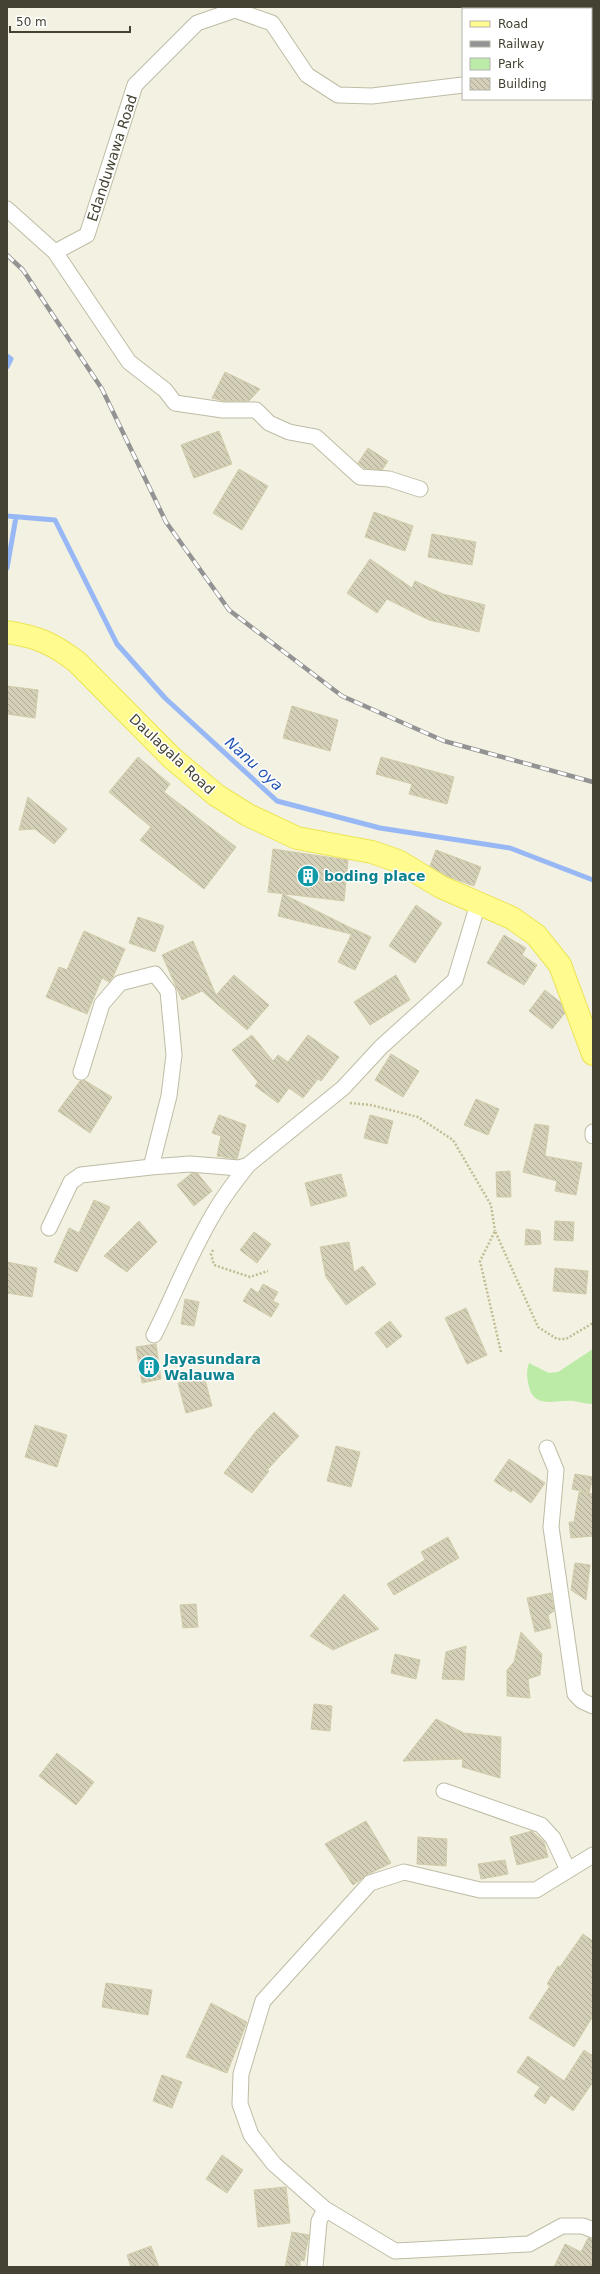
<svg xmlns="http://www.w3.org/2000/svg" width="600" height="2274" font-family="'DejaVu Sans',sans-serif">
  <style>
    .park { fill: #bbeba7 }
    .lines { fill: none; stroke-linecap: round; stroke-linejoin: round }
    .stream { stroke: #98b8f5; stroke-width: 5 }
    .building { fill: url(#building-back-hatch); stroke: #d0cba9 }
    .minor-casing { stroke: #bebca4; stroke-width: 17 }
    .primary-casing { stroke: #ece456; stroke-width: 24 }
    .path { stroke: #c1bc94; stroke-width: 2.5; stroke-dasharray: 2 2; stroke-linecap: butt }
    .minor { stroke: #fff; stroke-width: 15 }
    .primary { stroke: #fffb8e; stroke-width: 22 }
    .rail-casing { stroke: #939393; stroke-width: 4.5 }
    .rail { stroke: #fff; stroke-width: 3; stroke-dasharray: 9; stroke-linecap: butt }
    .labels { text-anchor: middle; stroke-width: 3; stroke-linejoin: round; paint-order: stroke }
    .street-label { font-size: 14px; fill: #444232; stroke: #fff }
    .culture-label { font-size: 14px; font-weight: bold; fill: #0d838f; stroke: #fff; text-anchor: start }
    .water-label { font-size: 15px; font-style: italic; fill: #2455b7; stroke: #fff }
  </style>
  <defs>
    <pattern id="building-back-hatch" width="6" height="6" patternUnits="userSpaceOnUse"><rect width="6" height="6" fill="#d4d0b7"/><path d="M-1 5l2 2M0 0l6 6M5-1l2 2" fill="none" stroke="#aeaa95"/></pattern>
  </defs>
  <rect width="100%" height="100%" fill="#f3f2e2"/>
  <path class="park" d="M593 1349V1404C586 1404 581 1402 574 1401 557 1399 535 1410 529 1387 527 1378 526 1372 529 1363L549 1373 558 1372Z"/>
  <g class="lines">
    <path class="stream" d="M7 356 11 359 7 367
      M7 516 55 520 117 644 165 698 277 801 380 828 510 848 593 880
      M7 568 16 517"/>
  </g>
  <path class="building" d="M225 372 260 389 249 401H224L212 398Z
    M219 431 232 464 194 478 181 445Z
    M368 448 388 461 382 470 364 468 358 463Z
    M239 469 268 486 242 530 213 513Z
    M374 512 413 526 405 551 365 537Z
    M432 534 476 542 472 565 428 557Z
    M370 559 412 588 415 581 443 594 485 605 479 632 429 620 387 599 377 613 347 593Z
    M7 686 38 690 35 718 7 714Z
    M292 706 338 720 330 751 283 738Z
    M138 757 170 784 164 792 236 847 204 889 140 840 151 827 109 792Z
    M381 757 454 777 447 804 409 794 412 784 376 774Z
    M28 797 67 829 54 844 35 829 19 830Z
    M273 849 348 860 344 901 268 892Z
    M436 850 481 867 474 886 446 876 430 866Z
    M283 894 353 929 351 934 278 916Z
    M416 905 442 923 415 963 389 946Z
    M138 917 164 926 155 952 129 943Z
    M354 929 371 937 355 970 338 962Z
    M84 931 125 949 113 977 109 982 102 978 87 1014 46 997 59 967 67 970Z
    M504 935 526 948 522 955 537 965 524 985 487 963Z
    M193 941 216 995 234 975 269 1005 247 1030 202 991 182 1000 162 955Z
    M396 975 410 1000 370 1025 354 1002Z
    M545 990 560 1002 565 1013 552 1029 529 1011Z
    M252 1035 273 1061 278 1055 288 1062 308 1035 339 1057 321 1081 318 1079 303 1098 289 1088 278 1103 255 1086 258 1082 232 1050Z
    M391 1054 419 1071 403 1097 375 1080Z
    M84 1080 112 1097 90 1133 58 1111 80 1081Z
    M476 1099 499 1109 488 1135 464 1125Z
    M219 1115 246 1125 237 1159 217 1156 221 1136 212 1133Z
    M370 1115 393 1121 387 1144 364 1138Z
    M535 1124 549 1126 545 1156 582 1163 576 1195 555 1191 557 1181 523 1172Z
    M510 1171 511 1197H497L496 1172Z
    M192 1173 198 1174 212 1191 194 1206 177 1185Z
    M341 1174 347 1196 311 1206 305 1183Z
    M94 1200 110 1207 77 1272 54 1262 69 1228 79 1233Z
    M139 1221 157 1242 127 1272 104 1256Z
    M555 1221 574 1222 573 1241 554 1240Z
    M526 1229 540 1231 541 1244 525 1245Z
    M254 1232 271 1244 257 1263 240 1250Z
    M349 1242 354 1272 363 1266 376 1284 346 1305 326 1277 320 1247Z
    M7 1262 37 1268 32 1297 7 1293Z
    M555 1268 588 1271 586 1294 553 1291Z
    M263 1284 278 1292 273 1301 279 1304 271 1317 243 1301 251 1288 258 1293Z
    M185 1299 199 1302 194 1326 181 1324Z
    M466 1308 487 1355 467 1364 445 1318Z
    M390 1321 402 1336 387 1348 375 1333Z
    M156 1344 161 1379 142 1383 136 1347Z
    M204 1376 212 1406 186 1413 178 1383Z
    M274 1412 299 1436 267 1470 269 1471 252 1493 224 1473 256 1431Z
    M35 1425 67 1435 57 1467 25 1457Z
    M336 1446 360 1452 351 1487 327 1481Z
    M509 1459 545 1483 531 1503 513 1490 511 1492 494 1481Z
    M575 1474 593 1477 589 1493 572 1489Z
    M579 1492 593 1494V1536L571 1538 569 1522H574Z
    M448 1537 459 1558 394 1595 387 1584 425 1560 421 1552Z
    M575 1563 590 1565 586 1600 571 1590Z
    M551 1593 554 1611 548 1615 551 1628 535 1632 527 1598Z
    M344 1594 379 1629 333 1650 310 1636Z
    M196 1604 198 1627 183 1628 180 1605Z
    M521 1632 542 1654 540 1675 528 1679 530 1698 507 1696V1670L514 1662Z
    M466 1646 464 1680 442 1679 446 1652Z
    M395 1654 420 1660 416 1679 391 1673Z
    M314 1704 332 1706 330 1731 311 1729Z
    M436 1719 464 1733 501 1737 500 1778 462 1767 463 1759 403 1761Z
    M57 1753 94 1782 76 1805 39 1776Z
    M366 1821 391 1863 367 1875 353 1885 325 1844Z
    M532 1831 544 1842 548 1857 517 1865 510 1837Z
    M418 1837 447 1839 446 1866 417 1864Z
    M505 1860 508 1874 481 1879 478 1864Z
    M583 1934 593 1941V2016L574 2047 529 2018 550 1986 547 1984 558 1966 560 1967Z
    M106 1983 152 1990 148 2015 102 2007Z
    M211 2003 247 2022 227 2073 186 2057Z
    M584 2050 593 2056V2082L573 2111 551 2095 545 2104 534 2096 540 2087 517 2072 528 2056 564 2081Z
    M162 2075 182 2082 172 2108 153 2101Z
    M222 2155 243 2170 227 2193 206 2179Z
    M286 2187 290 2223 258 2227 254 2190Z
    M292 2232 309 2235 304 2261 300 2260V2267H285Z
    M588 2238 593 2239V2267H554L565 2244 581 2252Z
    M151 2246 159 2267H131L127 2255Z"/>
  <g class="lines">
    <g class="minor-casing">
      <path id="minor" d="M591 39 593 37
        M7 209 55 252 87 235 135 85 197 23 235 10 272 23 307 75 338 95 372 96 463 85
        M55 252 129 362 165 390 175 403 223 410H256L269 423 289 432 316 437 360 477 389 479 420 489
        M81 1072 102 1004 120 983 155 974 168 991 174 1055 169 1096 151 1167 190 1164 239 1168 248 1165 343 1088 381 1047 455 980 478 904
        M593 1132V1136
        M49 1228 71 1182 81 1175 151 1167
        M154 1335C175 1293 192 1248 217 1208 226 1193 237 1179 248 1165
        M547 1448 556 1470 551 1527 575 1694 582 1701 593 1706
        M444 1791 541 1825 553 1838 568 1870
        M325 2209 395 2251 529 2244 562 2226H583L593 2230
        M315 2267 319 2221 325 2209 274 2164 251 2135 240 2104 241 2074 263 2001 370 1883 404 1872 480 1890H536L593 1855"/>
    </g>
    <g class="primary-casing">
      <path id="primary" d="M7 632C38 637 52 643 77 662L172 758 216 795 248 815 297 838 372 852 398 861 441 887 512 918 536 935 560 965 593 1054"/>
    </g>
    <path class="path" d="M350 1103 371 1105 418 1117 453 1140 491 1205 495 1231
      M213 1250 211 1254 214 1265 250 1277 268 1271
      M501 1352 480 1261 495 1231 538 1327 557 1339H566L593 1323"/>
    <use href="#minor" class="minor"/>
    <use href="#primary" class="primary"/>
    <g class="rail-casing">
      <path id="rail" d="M7 255 23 270 102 389 166 522 229 610 342 696 444 741 593 782"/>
    </g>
    <use href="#rail" class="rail"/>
  </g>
  <defs>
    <g id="building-disc" transform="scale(1.15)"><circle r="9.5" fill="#0f9aa8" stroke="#fff"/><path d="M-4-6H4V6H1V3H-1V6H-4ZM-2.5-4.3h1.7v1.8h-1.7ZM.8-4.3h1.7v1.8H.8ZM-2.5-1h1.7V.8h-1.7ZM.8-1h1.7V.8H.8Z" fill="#fff"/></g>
  </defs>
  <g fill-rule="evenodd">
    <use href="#building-disc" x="308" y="876"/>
    <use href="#building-disc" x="149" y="1367"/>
  </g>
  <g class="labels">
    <g class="street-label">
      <text transform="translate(112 158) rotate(-72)" y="5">Edanduwawa Road</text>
      <text transform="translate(172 754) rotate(43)" y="5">Daulagala Road</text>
    </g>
    <g class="culture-label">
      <text x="324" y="881">boding place</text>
      <text x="164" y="1364">Jayasundara<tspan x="164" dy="16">Walauwa</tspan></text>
    </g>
    <g class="water-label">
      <text transform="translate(254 764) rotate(42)" y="5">Nanu oya</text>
    </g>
  </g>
  <rect width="600" height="2274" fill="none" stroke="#444232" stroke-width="16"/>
  <rect x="462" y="8" width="130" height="92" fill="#ffffff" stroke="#b4b3ad"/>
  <rect x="470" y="21" width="20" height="6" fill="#fffb8e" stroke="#b4b3ad"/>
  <text x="498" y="28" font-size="12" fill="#444232">Road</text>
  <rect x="470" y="41" width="20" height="6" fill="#939393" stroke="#b4b3ad"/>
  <text x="498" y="48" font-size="12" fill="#444232">Railway</text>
  <rect x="470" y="58" width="20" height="12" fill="#bbeba7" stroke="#b4b3ad"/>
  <text x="498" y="68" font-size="12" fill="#444232">Park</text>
  <rect x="470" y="78" width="20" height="12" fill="url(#building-back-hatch)" stroke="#b4b3ad"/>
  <text x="498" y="88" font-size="12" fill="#444232">Building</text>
  <path d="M10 26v6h120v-6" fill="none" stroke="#444232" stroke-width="2"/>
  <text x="16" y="26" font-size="12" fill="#444232" stroke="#ffffff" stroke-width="3" paint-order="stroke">50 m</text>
</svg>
